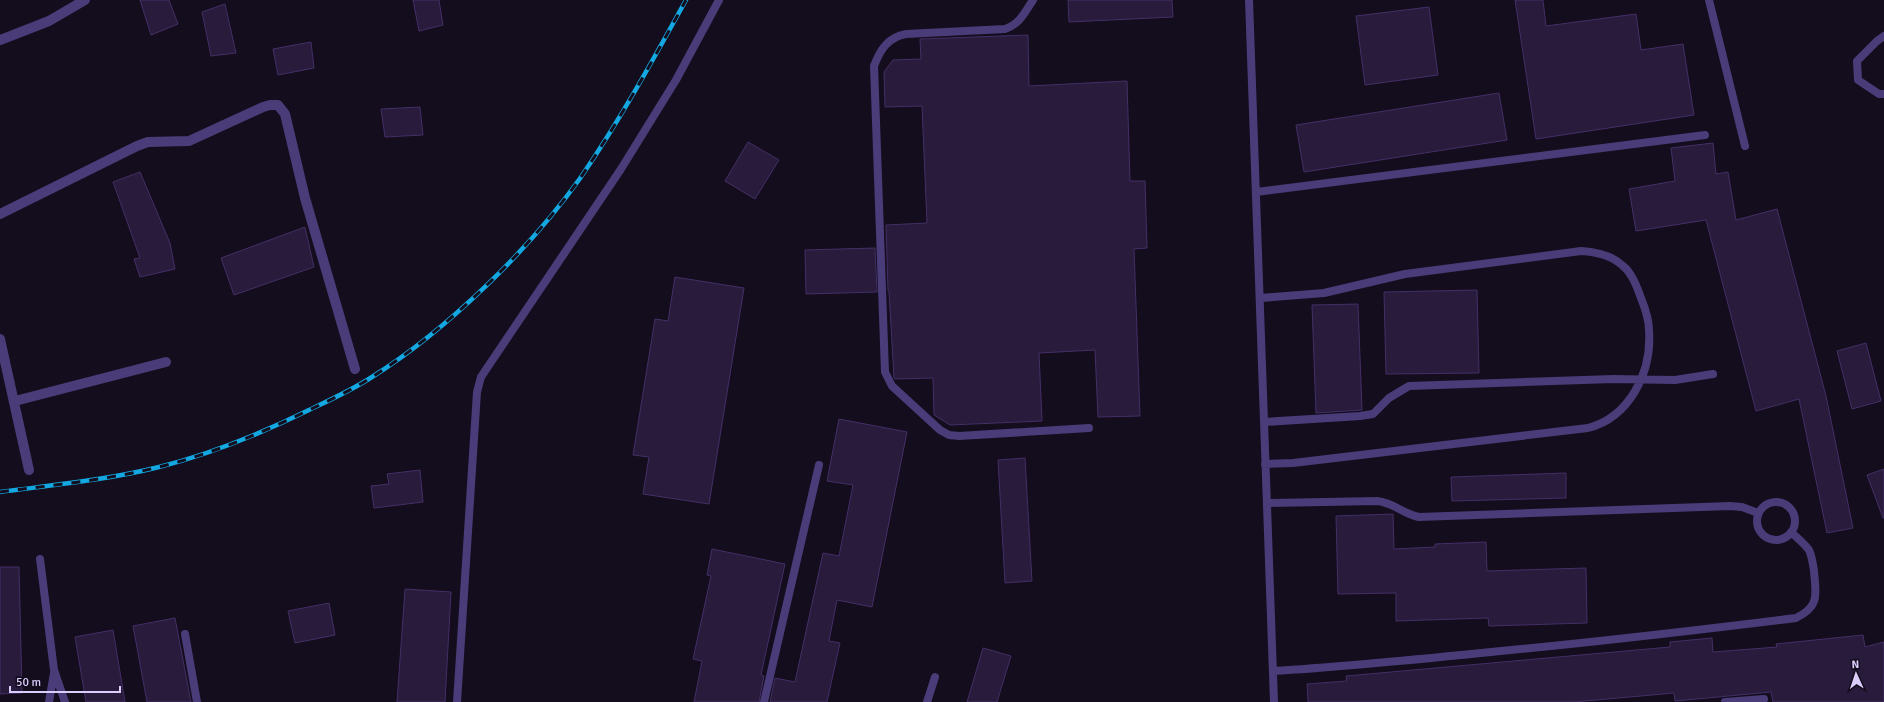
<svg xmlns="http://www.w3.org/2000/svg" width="1884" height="702" font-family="Signika,sans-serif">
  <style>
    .building { fill: #281b3c; stroke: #442f66 }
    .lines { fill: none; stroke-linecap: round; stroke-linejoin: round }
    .lane { stroke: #493c78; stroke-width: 8 }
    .street { stroke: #493c78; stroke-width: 10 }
    .rail-casing { stroke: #13a8e1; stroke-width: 4.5 }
    .rail { stroke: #130d1d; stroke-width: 3; stroke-dasharray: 9; stroke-linecap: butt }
  </style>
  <rect width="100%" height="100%" fill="#130d1d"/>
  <path class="building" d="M140 0H169L178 24 151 35Z
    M413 0H439L443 25 419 31Z
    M1068 0H1172L1173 17 1069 22Z
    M1515 0H1543L1546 26 1636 14 1641 50 1683 44 1694 115 1536 139Z
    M225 4 236 53 211 56 202 12Z
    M1429 7 1438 75 1365 85 1356 16Z
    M1028 35 1029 86 1127 81 1130 181H1145L1147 248 1134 249 1140 416 1098 417 1095 350 1039 353 1042 421 950 425 934 415 933 378 895 379 894 378 889 291H888L886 225 927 223 922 106 885 107 884 72 893 60 921 59 920 39Z
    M311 42 314 68 278 75 273 49Z
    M1499 93 1507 140 1304 172 1296 125Z
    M420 107 423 135 385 137 381 109Z
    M748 142 779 160 755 199 725 181Z
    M1713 143 1716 174 1728 172 1736 220 1777 209 1826 396 1853 528 1827 533 1799 399 1756 411 1706 220 1636 231 1629 189 1675 181 1671 148Z
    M140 172 170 243 175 269 140 277 134 259 140 258 113 182Z
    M305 227 314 267 234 295 221 258Z
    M875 248 877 292 806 294 805 250Z
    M675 277 744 288 709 504 643 494 649 457 633 455 655 319 668 321Z
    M1477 290 1479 373 1386 374 1384 292Z
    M1358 304 1362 410 1316 413 1312 305Z
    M1866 343 1881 401 1852 409 1837 351Z
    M839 419 907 432 872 607 837 600 829 641 840 643 827 702H770L775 678 795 682 823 553 839 556 853 485 827 481Z
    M1025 458 1032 581 1005 583 998 460Z
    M1884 469V518H1883L1867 475Z
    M420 470 423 502 374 508 371 486 389 484 387 474Z
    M1566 473V498L1452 501 1451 477Z
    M1393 514 1394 549 1435 547V544L1486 542 1487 571 1586 568 1587 623 1489 626 1488 618 1396 621V593L1338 594 1336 516Z
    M712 549 785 564 761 675 764 676 759 702H694L702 661 693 659 711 576 707 575Z
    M0 567H19L22 693 0 694Z
    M405 589 451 592 445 702H397Z
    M329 603 335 635 295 643 288 611Z
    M175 618 191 702H147L133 626Z
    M113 630 125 702H86L75 637Z
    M1863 635 1865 647 1884 642V702H1773L1771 692 1675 701 1674 693 1574 702H1308L1307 684 1347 681 1346 676 1670 647V642L1712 638 1713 652 1777 647 1776 644Z
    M983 648 1011 656 997 702H967Z"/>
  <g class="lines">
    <path class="lane" d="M1033 0C1025 12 1020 24 1005 29L906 34C888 37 880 50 874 66L885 372 892 386 940 430 949 435 959 436 1089 428
      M1249 0 1274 702
      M1709 0 1745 146
      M1884 36 1877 41 1857 61 1858 80 1879 94H1884
      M1256 192 1705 135
      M1261 298 1324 293 1405 274 1581 251C1596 252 1612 255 1623 266 1632 273 1637 287 1641 298 1645 308 1649 319 1649 330 1652 372 1630 417 1588 428L1293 463 1265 464
      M1264 422 1360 416 1373 414 1389 398 1409 386 1613 379 1675 380 1713 374
      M1757 521a19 19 0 1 1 38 0a19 19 0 1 1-38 0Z
      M1267 503 1377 501C1395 503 1403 514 1419 517L1730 506 1742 507 1758 513
      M40 559 54 670 65 702
      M185 634 197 702
      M1273 671C1343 667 1412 660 1481 653 1586 643 1691 631 1796 618 1820 606 1816 595 1814 571 1813 565 1812 556 1809 550 1804 543 1796 537 1791 532
      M49 702 54 673
      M457 702 477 392 481 377 621 169 676 80 719 0
      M764 702 819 465
      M927 702 935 677
      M1725 702 1764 699"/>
    <path class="street" d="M0 40 49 21 85 0
      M0 214 137 146 148 142 189 141 263 107 270 105H278L285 114 305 198 355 369
      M0 339 29 470
      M15 401 166 362"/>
    <g class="rail-casing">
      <path id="rail" d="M0 492C53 485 107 480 159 467 211 454 260 434 309 410 330 400 352 390 372 377 447 330 530 249 581 177 620 120 653 60 686 0"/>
    </g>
    <use href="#rail" class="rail"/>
  </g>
  <g transform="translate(1856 674) rotate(357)" stroke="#130d1d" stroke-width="3" paint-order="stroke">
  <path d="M0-3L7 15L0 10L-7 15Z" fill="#dbcdfb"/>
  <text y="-6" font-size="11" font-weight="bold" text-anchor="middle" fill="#dbcdfb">N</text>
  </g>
  <path d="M10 686v6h110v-6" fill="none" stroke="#dbcdfb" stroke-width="2"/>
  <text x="16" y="686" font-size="12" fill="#dbcdfb" stroke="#130d1d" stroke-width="3" paint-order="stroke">50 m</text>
</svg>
